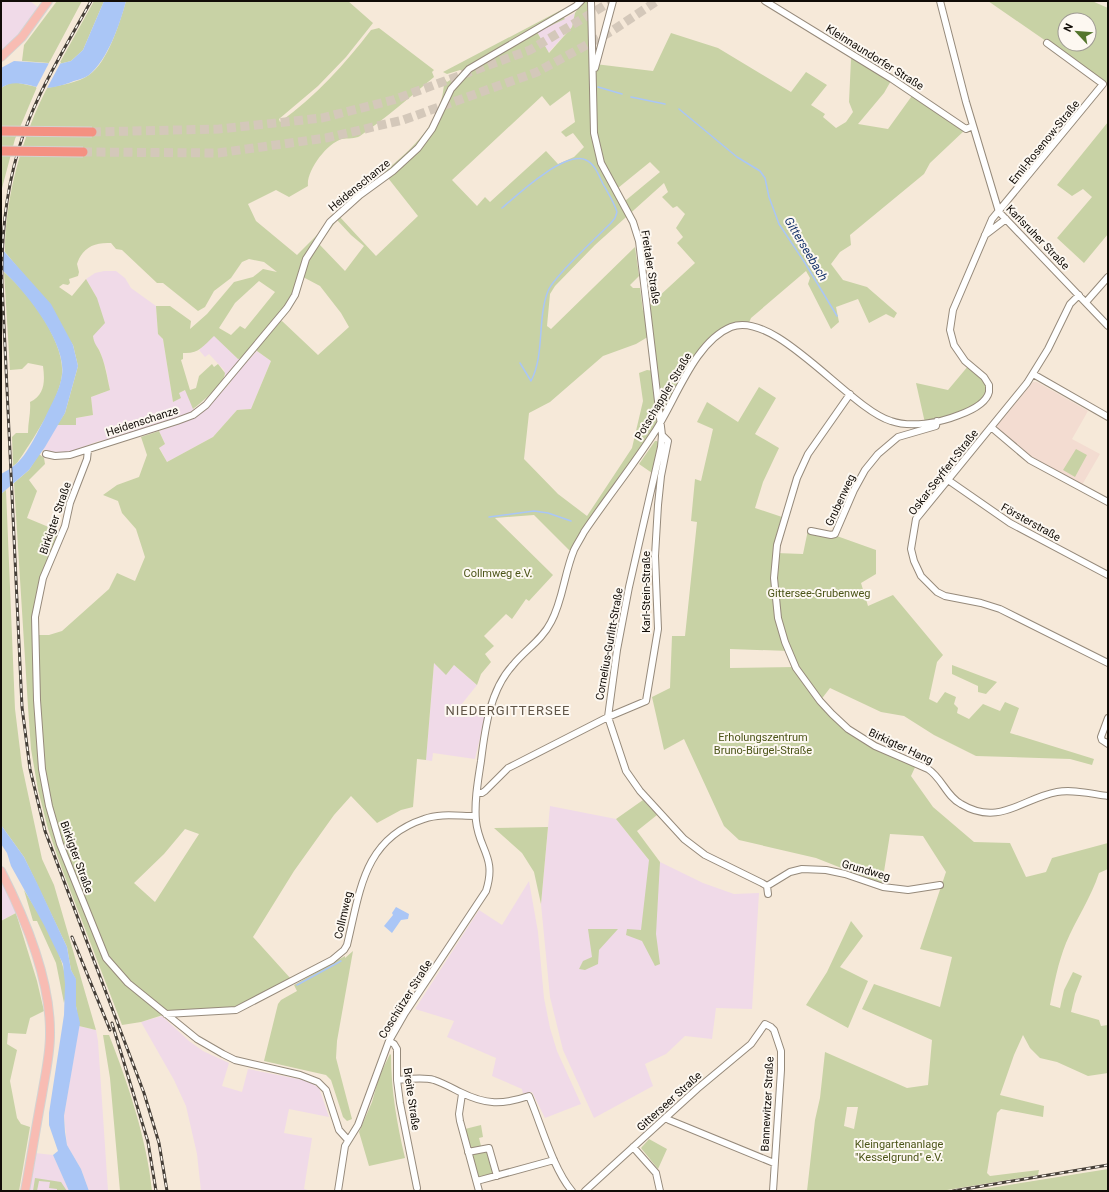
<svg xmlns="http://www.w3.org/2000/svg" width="1109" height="1192" font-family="Roboto,sans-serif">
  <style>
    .industrial { fill: #f0dae8 }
    .education { fill: #f3dcd1 }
    .green { fill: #c8d2a5; fill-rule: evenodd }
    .water { fill: #aac6f6 }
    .pier { fill: #f6e9d9 }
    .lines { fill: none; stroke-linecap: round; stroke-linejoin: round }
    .stream { stroke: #aac6f6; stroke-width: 1.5 }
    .highway-tunnel { stroke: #d4c8ba; stroke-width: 9; stroke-dasharray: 9 4.5; stroke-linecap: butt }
    .minor-casing { stroke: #968a7b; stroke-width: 8 }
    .major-casing { stroke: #d4d3d2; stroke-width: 10 }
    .minor { stroke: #fff; stroke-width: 6 }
    .major { stroke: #f8bcb3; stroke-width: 8 }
    .rail-casing { stroke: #453e37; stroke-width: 3 }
    .rail { stroke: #fdf8f1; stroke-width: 1.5; stroke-dasharray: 4.5; stroke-linecap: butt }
    .highway-bridge-casing { stroke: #d4d3d2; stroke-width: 11; stroke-linecap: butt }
    .highway-bridge { stroke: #f49081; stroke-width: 9 }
    .labels { text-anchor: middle; stroke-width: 4; stroke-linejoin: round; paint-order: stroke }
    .street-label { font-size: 11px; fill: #110c07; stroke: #fdf8f1 }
    .park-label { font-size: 11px; fill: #4c5519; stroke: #fdf8f1 }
    .water-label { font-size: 12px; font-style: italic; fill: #15336b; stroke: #fdf8f1 }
    .quarter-label { font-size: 13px; letter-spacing: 1px; fill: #605547; stroke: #fdf8f1 }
  </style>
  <rect width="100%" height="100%" fill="#f6e9d9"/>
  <path class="industrial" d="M1 1H30L39 8 19 35 1 53Z
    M575 13 572 27 548 53 537 32Z
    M104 271H116L125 278 131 288 156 306 158 334 163 339 173 402 179 393 186 390 194 410 182 417 116 439 99 441 66 453 51 452 42 449 57 425H75L76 418 93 415 91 397 110 390 106 369 99 349 94 345 93 336 97 298 86 279 95 273Z
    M214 335 238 359 243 358 247 362 257 351 271 361 251 409 237 410 213 437 167 462 159 447 165 444 159 431 179 424 205 410 231 382 225 376 224 370 209 354 205 357 199 350Z
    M434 663 446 674 454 665 477 685 461 705 460 712 485 717 475 759 433 753 432 761 426 760Z
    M550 806 616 819 649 860 660 862 703 883 734 894 759 893 752 1009 716 1008 712 1039 685 1036 666 1054 645 1064 653 1086 594 1118 563 1050 550 997 541 904Z
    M1 879 17 912 1 921Z
    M529 881 538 932 544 998 550 1028 557 1051 581 1104 545 1118 532 1092 523 1094 522 1089 492 1076 496 1058 447 1037 454 1021 415 1009 479 910 502 925Z
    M162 1016 189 1041 203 1051 229 1063 222 1086 242 1092 248 1069 308 1081 319 1088 329 1117 289 1109 284 1133 312 1138 304 1189 311 1191H201L197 1154 186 1106 174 1080 141 1022Z
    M79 1026 96 1030 98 1041 108 1191H89L81 1169 67 1145 64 1116Z
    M35 1153 53 1155 69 1191H29Z"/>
  <path class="education" d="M1033 382H1037L1088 411 1072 439 1100 454 1082 485 1031 456 996 427Z"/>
  <path class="green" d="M57 1H82L49 63 22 61 24 45Z
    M94 1H104L83 50 71 61 59 64Z
    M126 1H348L373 23 346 57 318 86 279 119 280 122C316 96 345 64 371 30L379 28 434 70 432 72 434 77C410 97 386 118 360 136 355 139 348 138 342 139 327 143 306 171 308 186L289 197 276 190 248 204 256 221 297 255 323 229 295 292 278 317 243 358 238 359 214 336C203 346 199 354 183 353V359L181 360 190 390 196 388 199 376 212 364 214 367 218 364 225 373C224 384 202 402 193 409L185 390 179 393 181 398 173 402 163 339 158 334 156 306H170L191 321 190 329 207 314 234 282 253 277 263 269 277 272 264 262 249 259 242 262 231 278 214 291 205 307 198 311 163 283H157L122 250 116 249 111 243C94 242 82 248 77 264L79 272 78 276 69 279 70 283 68 285 63 284 59 287 72 296 86 279 97 298 105 323 93 336C94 343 96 345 99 350 105 362 107 377 110 390L91 397 93 415 76 418V425H57L65 413 78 366 73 345 24 275 5 252C5 197 22 137 47 88 60 85 78 83 89 75 108 62 120 22 126 1ZM259 281 275 292 245 329 240 326 231 335 219 328 235 303Z
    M583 1H593L595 64 653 71 671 33 718 48 791 92 806 72 827 85 811 105 825 114 823 117 836 128 846 122 853 112 849 102 851 59 854 55 892 79 884 93 858 124 888 129 914 93 966 129 930 163 924 174 850 235 851 245 840 252 831 264 843 280 867 287 897 313 894 318 886 314 869 323 858 299 836 307 839 322 831 329 808 284 810 278 806 271 751 318 748 325 726 329 699 356 670 407 574 551 569 550 534 515 495 518 553 575 529 601 526 599 512 619 506 614 484 636 494 646 485 654 491 662 481 674 477 685 454 665 446 675 434 663 426 760 417 759 413 807 401 810 377 823 351 796 334 815 294 871 253 937 291 979 234 1007 199 1012 166 1014 141 1022 122 1025 62 869 48 829 38 790 31 749 28 707 14 483 29 470 39 454 44 458 45 464 29 480 37 491 27 518 63 533 43 578 34 635H49L62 631 109 589 117 573 135 581 145 557 136 529 122 513 118 501 103 495 117 485 139 477 147 455 141 437 159 431 165 444 159 448 167 462 213 437 237 410 251 409 271 361 257 351V349L280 322 282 321 318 355 349 327 341 313 320 286 303 277C308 254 324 234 339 216L376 256 418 216 388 178 420 148 450 95 466 73 563 17 565 19 537 32 549 53 572 27 575 13ZM570 91 575 122 561 132 566 137 573 133 584 147 574 157 558 164 546 151 490 202 485 197 477 206 452 180 542 96 550 106ZM650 162 660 172 625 201 618 188ZM664 183 668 192 662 197 673 208 677 206 685 214 676 228 683 237 677 243 695 263 643 311 640 288H633L630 285 639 276 635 247 551 329 547 326 550 294 555 286 595 245ZM337 220 351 235 364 246 345 271 319 244ZM651 335 654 371 647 370 639 373 643 401 632 448 587 516 558 494 524 459 529 413 550 402 603 356 636 344ZM185 829 199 834 155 902 134 883 164 854Z
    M988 1H1092L1108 8V84ZM1065 20H1089V44H1065Z
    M572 7 464 71 460 70 447 74 443 72 563 9Z
    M458 75 432 125 420 142 386 175 384 172C413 148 445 120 444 78L447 82Z
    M14 82 37 87 15 139 1 192V88L8 84Z
    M1108 122V234L1084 263 1057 238 1092 197 1083 189 1072 196 1057 185Z
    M4 272C28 292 65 341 62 374 61 397 31 443 17 463L13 466 12 437 16 433H28C28 422 31 413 30 402 45 395 45 381 43 366L28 363 22 369 10 370Z
    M969 365 984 377 989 392 970 410 925 423 916 383 948 390Z
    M759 387 776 398 755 434 779 448 763 482 755 508 785 518 776 553 803 554 808 530 834 535 876 550V574L861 583 868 606 893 595 943 655 937 662 929 699 937 703 945 692 956 697 954 704 958 708 957 713 969 719 983 704 1000 711 1005 702 1019 708 1010 733 1094 759 1092 765 1070 759 976 756 934 735 904 716 881 712 830 688 820 701 864 740 917 763 911 776 933 807 974 842 1010 843 1026 877 1046 872 1052 858 1108 843V869L1099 873C1091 898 1076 919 1066 943 1058 963 1054 984 1050 1005L1060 1008 1064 990 1073 972 1082 976 1075 994 1071 1012 1099 1020 1101 1026 1108 1025V1073L1088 1076 1057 1062 1040 1058 1030 1048 1023 1035 1014 1055 1000 1095 1044 1106 1043 1117 1001 1109 997 1113 987 1173 990 1176 1039 1170 1038 1175 941 1191H807L815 1120 820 1098 825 1052 907 1088 928 1085 932 1040 862 1009 874 984 940 1007 952 957 920 949 946 872 923 836 890 834 882 884 816 858 739 840 724 826 684 739 664 750 652 697 670 688 672 636H685L697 522 691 521 695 479 701 481 713 429 697 422 707 402 738 422ZM730 649 789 651 796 667 730 668ZM847 1107H858L854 1129 844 1126Z
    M655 441H657L658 443 652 473 639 464Z
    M1076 449 1087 455 1075 477 1063 470Z
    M6 490 15 709 22 766 42 859 54 885 96 1030 79 1026 76 1006V980L71 970 67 947 24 857 1 825V494Z
    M952 665 997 682 986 694 978 692V686L952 674Z
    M643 800 657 815 637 831 660 862 656 934 660 964 655 966 642 941 626 935 627 929 641 930 649 860 616 819Z
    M548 827 541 904 534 872 522 853 494 828Z
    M24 890C42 919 75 968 64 1003L56 963 37 921H33Z
    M16 913 37 981 44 1011 30 1018 26 1034 8 1033 7 1044 17 1050 10 1081 17 1118 21 1124 30 1127 19 1191H1V921Z
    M851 921 863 936 840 967 868 981 848 1028 806 1005 827 972Z
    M588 929H618L599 950 598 964 585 970 579 969 583 961 592 957Z
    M353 951 337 1041 336 1058 352 1119 347 1121 343 1117 331 1080 326 1075 264 1061 278 1004 281 1000 297 991 294 985 345 956V958Z
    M103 1035H109C128 1083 147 1140 152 1191H120L110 1078Z
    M390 1054 391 1055C391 1090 397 1124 405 1158L369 1166 359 1132 372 1102 379 1077Z
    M481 1125 483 1137 479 1138 481 1146 469 1148 465 1129Z
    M649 1139 667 1149 658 1169 641 1148Z
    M485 1150 488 1152 494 1171 492 1174 480 1178 477 1176 472 1157 473 1154Z
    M1108 1169V1191H971Z
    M35 1178 61 1182 67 1191H57V1189L49 1188 50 1182 39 1181 37 1191H33Z"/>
  <path class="water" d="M104 1H126C120 24 108 59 89 75 84 79 75 80 69 83 62 85 53 88 45 88 29 87 16 78 1 88V68L14 61 59 64 71 61 83 50Z
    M1 248 51 304 73 345 78 366 65 413 45 447 29 470 1 494V474C6 471 12 468 16 464 27 455 37 433 44 420 50 406 60 391 62 375 67 343 24 289 1 269Z
    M1 825 24 857 37 883 67 947 71 970 76 979V1006L80 1023 64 1116 65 1132 67 1145 81 1169 89 1191H69L53 1155 58 1151 49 1125V1113L64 1015 65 984 63 964 44 925 11 866 7 853 1 844Z
    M396 907 409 914 408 919 401 920 392 933 384 926 393 915 392 913Z"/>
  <path class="pier" d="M50 61 61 62 46 90 36 88Z"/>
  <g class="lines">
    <path class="stream" d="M598 87 622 94
      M631 97 665 104
      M679 109 737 157 760 171 765 178 769 197 779 224 805 263 837 316
      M502 208C517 195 565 150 586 160 595 164 599 176 603 184 608 193 614 202 617 212L615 218 610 224C597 237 553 277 548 291 537 319 545 354 531 381L520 363
      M489 517 534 511 548 513 571 521
      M297 985 341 961"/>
    <path class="highway-tunnel" d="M92 132 219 129 322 118 393 100 530 50 612 1
      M83 152 218 153 326 138 403 120 537 72 612 31 657 1"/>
    <g class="minor-casing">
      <path id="minor" d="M591 1 594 133 601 163 633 222 639 241 662 435 661 447 629 587 617 650 608 717 626 771 640 791 684 839 705 855 762 883 767 886 768 894
        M765 1 892 79 966 129 973 126
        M940 1 966 102 999 212 1108 326
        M595 68 613 1
        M985 235 1006 219
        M1079 295 1070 304 1048 349 1027 383 916 519 911 549 914 561 921 576 937 592 945 596 981 603 1000 609 1108 663
        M1086 302 1108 277
        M1033 374 1108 417
        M850 394 808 454 797 478 777 545 774 578 778 618 785 642 796 668 820 701 832 714 848 729 875 746 928 769C942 778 946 796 961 804 999 827 1023 798 1057 792 1073 789 1092 794 1108 796
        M991 427 1030 460 1108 502
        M88 450 87 459 70 503 65 526 43 578 35 617 37 700 42 769 49 806 60 844 106 958 128 983 197 1039 223 1054 235 1060 300 1075 318 1082 326 1090 339 1130 348 1140
        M46 454 55 456 70 455 177 421 193 415 206 405 287 308 295 295 306 259 330 222 360 195 393 171 418 148 432 129 451 89 469 69 576 6 581 1
        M948 480 1010 523 1108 575
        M811 531 831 535 835 534 854 490 865 470 878 454 898 437 936 426 937 421
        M1108 718 1101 737 1102 740 1108 744
        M477 793H482L485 791 508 768 516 764 608 717 646 701 658 629 655 556 658 505 661 476 668 441 662 435
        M767 886 790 872 802 869 826 870 845 874 883 887 908 890 940 885
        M166 1014 236 1010 332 960 344 950 347 945C360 892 363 839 424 819 440 813 458 816 475 816
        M389 1041 394 1044 397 1049V1080L400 1103 417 1188
        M397 1080C409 1079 423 1077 434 1080 443 1083 452 1088 460 1092 486 1105 502 1105 529 1096 541 1124 553 1169 572 1191
        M462 1094 459 1114 460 1121 479 1191
        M666 1117 669 1120 774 1163
        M633 1147 656 1173 660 1191
        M468 1152 489 1148 497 1176
        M477 1181 554 1160
        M338 1191 345 1146 358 1125 389 1041 405 1013 486 891C497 857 479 850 476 821 474 802 478 780 481 761 485 728 490 690 513 665 525 650 542 640 551 622 563 600 564 574 574 550 577 544 581 538 584 532 607 498 632 467 654 433 675 402 694 342 731 327 775 309 850 409 891 421 911 428 939 423 959 415 970 411 986 404 989 392V385L984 377 965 361 954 345 950 330 953 310 992 219 1103 84 1047 43
        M585 1191 697 1089 751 1044 765 1024 771 1027 774 1030 781 1051V1070L773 1191"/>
    </g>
    <g class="major-casing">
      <path id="major" d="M1 57 22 37 48 1
        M1 871C25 918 51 982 50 1035 50 1055 45 1076 42 1095 36 1127 31 1159 25 1191"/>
    </g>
    <use href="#minor" class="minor"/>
    <use href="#major" class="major"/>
    <g class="rail-casing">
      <path id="rail" d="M91 1C70 39 47 76 30 117 8 170 1 225 2 283L22 707 30 769 45 831 144 1093 159 1143 167 1191
        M72 937 110 1030
        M112 1023 148 1142 156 1191
        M953 1191 1108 1165"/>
    </g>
    <use href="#rail" class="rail"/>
    <g class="highway-bridge-casing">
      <path id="highway-bridge" d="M1 131 92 132
        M1 151 83 152"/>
    </g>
    <use href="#highway-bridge" class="highway-bridge"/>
  </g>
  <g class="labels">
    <g class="street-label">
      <text transform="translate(875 57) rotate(32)" y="4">Kleinnaundorfer Straße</text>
      <text transform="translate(1044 142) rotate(-51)" y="4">Emil-Rosenow-Straße</text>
      <text transform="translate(359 185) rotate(-39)" y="4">Heidenschanze</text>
      <text transform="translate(1038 237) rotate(46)" y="4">Karlsruher Straße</text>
      <text transform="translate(651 267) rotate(81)" y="4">Freitaler Straße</text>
      <text transform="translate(663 396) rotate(-59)" y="4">Potschappler Straße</text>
      <text transform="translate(142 421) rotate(-18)" y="4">Heidenschanze</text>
      <text transform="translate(943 472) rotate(-52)" y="4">Oskar-Seyffert-Straße</text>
      <text transform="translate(840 500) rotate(-65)" y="4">Grubenweg</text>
      <text transform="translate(55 518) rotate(-71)" y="4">Birkigter Straße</text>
      <text transform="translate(1031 522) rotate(29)" y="4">Försterstraße</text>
      <text transform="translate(646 592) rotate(-90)" y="4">Karl-Stein-Straße</text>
      <text transform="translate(609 644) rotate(-80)" y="4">Cornelius-Gurlitt-Straße</text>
      <text transform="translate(901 746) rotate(25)" y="4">Birkigter Hang</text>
      <text transform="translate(77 857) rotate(70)" y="4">Birkigter Straße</text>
      <text transform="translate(866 870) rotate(16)" y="4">Grundweg</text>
      <text transform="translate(343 915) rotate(-77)" y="4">Collmweg</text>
      <text transform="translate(405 999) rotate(-58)" y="4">Coschützer Straße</text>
      <text transform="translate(412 1099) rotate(82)" y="4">Breite Straße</text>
      <text transform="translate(669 1101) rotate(-42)" y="4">Gitterseer Straße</text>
      <text transform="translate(767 1104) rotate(-87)" y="4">Bannewitzer Straße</text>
    </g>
    <g class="park-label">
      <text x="498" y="577">Collmweg e.V.</text>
      <text x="819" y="597">Gittersee-Grubenweg</text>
      <text x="763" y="741">Erholungszentrum<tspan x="763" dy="13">Bruno-Bürgel-Straße</tspan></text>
      <text x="899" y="1148">Kleingartenanlage<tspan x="899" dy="13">"Kesselgrund" e.V.</tspan></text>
    </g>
    <g class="water-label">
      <text transform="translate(806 249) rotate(59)" y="4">Gitterseebach</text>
    </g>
    <g class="quarter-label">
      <text x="508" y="715">NIEDERGITTERSEE</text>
    </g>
  </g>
  <rect width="1109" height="1192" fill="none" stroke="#110c07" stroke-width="4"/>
  <g transform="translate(1077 32) rotate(296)"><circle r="19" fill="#fdf8f1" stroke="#9f9a93"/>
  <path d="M0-3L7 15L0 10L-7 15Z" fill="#54752d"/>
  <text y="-6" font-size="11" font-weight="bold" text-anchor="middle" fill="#110c07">N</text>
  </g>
</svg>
